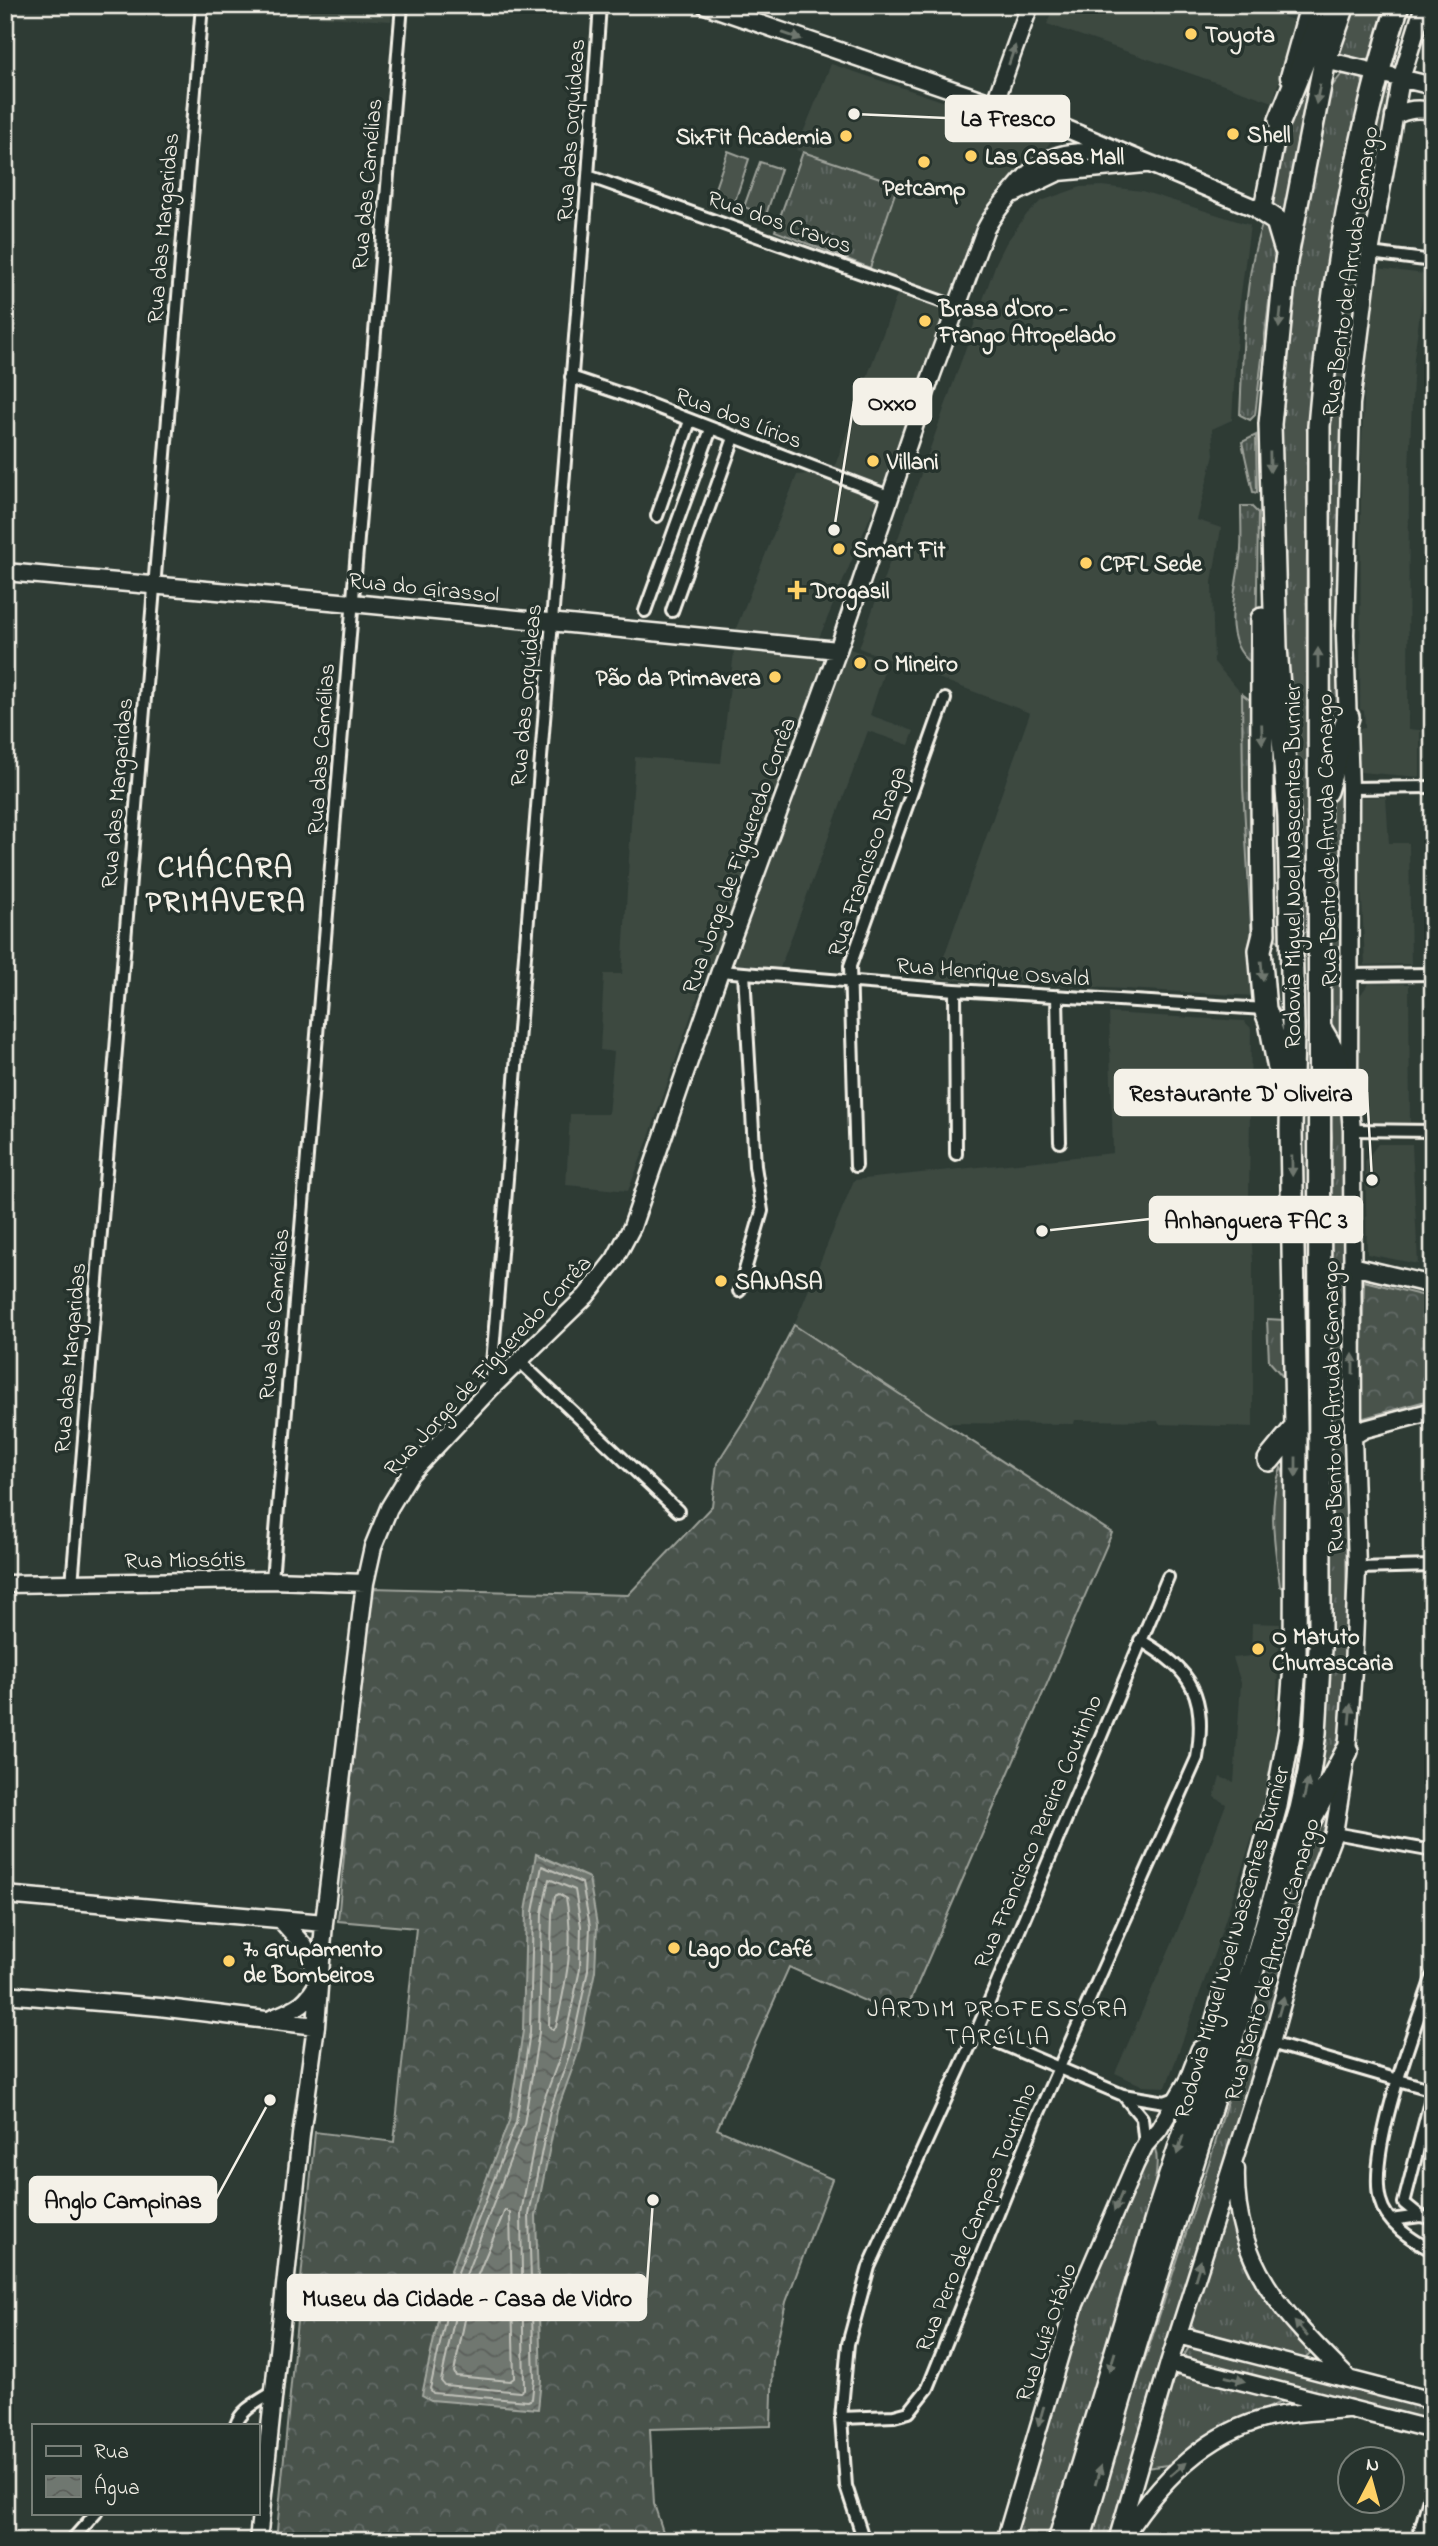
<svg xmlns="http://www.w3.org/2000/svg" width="1438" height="2546" font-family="'Indie Flower',sans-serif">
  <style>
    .built { fill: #3c4841 }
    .grass { fill: url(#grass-tufts); stroke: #9ea29a; stroke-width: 2 }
    .forest { fill: url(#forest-crowns); stroke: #9ea29a; stroke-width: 2 }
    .pitch { fill: #48524c; stroke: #9ea29a; stroke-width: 2 }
    .water { fill: url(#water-waves); stroke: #a4a8a0; stroke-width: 2 }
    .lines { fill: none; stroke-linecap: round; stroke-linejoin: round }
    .shore { stroke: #bfc0b8; stroke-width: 2 }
    .street-casing { stroke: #f4f1e8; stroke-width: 16 }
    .secondary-casing { stroke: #f4f1e8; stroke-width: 21 }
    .highway-casing { stroke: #f4f1e8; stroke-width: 26 }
    .street { stroke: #26332d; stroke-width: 10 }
    .secondary { stroke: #26332d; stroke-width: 16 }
    .highway { stroke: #26332d; stroke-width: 21 }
    .oneway { fill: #6e766e }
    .poi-dot { fill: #ffd166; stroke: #26332d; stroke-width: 2.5 }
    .labels { text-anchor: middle; stroke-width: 7; stroke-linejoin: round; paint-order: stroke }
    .poi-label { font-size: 23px; font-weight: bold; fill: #f4f1e8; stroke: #26332d; text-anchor: start }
    .street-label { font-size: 23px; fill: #f4f1e8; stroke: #26332d }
    .neighbourhood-label { font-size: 24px; letter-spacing: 2px; fill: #f4f1e8; stroke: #26332d }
    .district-label { font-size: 30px; font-weight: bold; letter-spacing: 2px; fill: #f4f1e8; stroke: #26332d }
    .leader { fill: none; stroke: #f4f1e8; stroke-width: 2.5 }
    .callout-dot { fill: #f4f1e8; stroke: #26332d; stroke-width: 2.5 }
    .callout { fill: #f4f1e8; stroke: #f4f1e8; stroke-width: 2.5 }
    .callout-label { font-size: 24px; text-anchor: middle; font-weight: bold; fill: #111 }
  </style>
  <defs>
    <pattern id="grass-tufts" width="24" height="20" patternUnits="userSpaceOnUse" patternTransform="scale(1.75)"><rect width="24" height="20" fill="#48524c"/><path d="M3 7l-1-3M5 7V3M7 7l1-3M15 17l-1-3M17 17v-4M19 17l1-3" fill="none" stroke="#636b66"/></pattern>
    <pattern id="forest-crowns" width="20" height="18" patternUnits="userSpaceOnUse" patternTransform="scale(1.75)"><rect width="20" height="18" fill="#48524c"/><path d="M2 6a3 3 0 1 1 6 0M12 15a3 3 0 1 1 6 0" fill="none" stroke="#636b66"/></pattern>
    <pattern id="water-waves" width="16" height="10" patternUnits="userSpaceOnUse" patternTransform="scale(1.75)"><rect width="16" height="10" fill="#6f7770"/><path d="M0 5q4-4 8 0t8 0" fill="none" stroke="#5c605b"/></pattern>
  </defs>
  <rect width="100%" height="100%" fill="#2e3b34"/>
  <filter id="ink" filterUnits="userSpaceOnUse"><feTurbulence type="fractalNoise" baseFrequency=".0143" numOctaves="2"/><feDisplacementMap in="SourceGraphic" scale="14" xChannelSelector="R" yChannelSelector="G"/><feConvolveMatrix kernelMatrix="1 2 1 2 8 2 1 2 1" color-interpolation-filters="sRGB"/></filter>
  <g filter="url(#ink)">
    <path class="built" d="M208 5H392L391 21 207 10Z
      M1054 5H1250L1296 21 1273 102 1047 24Z
      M831 64 1054 138 1036 159 1001 191 986 213 881 491 819 638 887 662 870 715 914 731 909 745 868 731 780 968 712 961 704 978 648 1140 628 1191 566 1185 570 1114H608L614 1052 600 1050 604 974H622L635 757 721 763 737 626 797 475 833 471 902 281 870 268 898 184 796 150Z
      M1102 186 1142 191 1250 225 1238 317 1232 420 1212 429 1214 454 1197 520 1221 528 1212 582 1214 662 1242 694 1247 893 1255 996 936 979 1030 713 859 648 996 263 1006 243 1027 214 1041 201 1081 187Z
      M1377 268 1425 274 1414 358 1409 469 1408 729 1420 730V777L1359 772 1358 729 1365 728 1364 711 1360 709 1361 461 1365 375Z
      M1357 797H1386L1389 843H1409L1411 964 1365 965Z
      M1369 983 1409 984 1410 1122 1370 1123 1356 1101V1001Z
      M1109 1013 1244 1021 1251 1028 1249 1200 1253 1261V1427L1159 1424 1158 1421 1075 1420 1074 1424 944 1423 794 1325 854 1180 1113 1153Z
      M1378 1144H1412L1418 1264 1367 1254 1365 1161Z
      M1252 1623 1280 1624 1275 1737 1267 1792 1215 1951 1166 2087 1143 2086 1115 2073 1176 1934 1226 1804 1214 1797 1220 1777 1234 1782 1241 1683 1233 1658 1251 1656Z"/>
    <path class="grass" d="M1352 5H1385L1368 63 1337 53Z
      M1309 58 1317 59 1298 139 1285 217 1270 202 1293 101Z
      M1351 72 1362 77 1363 85C1344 180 1321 275 1314 372 1301 549 1309 729 1309 906L1307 931 1302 934 1278 529 1282 419 1300 231 1325 95 1341 75Z
      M1386 84 1393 87 1353 330 1342 713 1327 762 1325 632 1330 510 1328 444 1335 332 1358 196Z
      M803 152 898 184 870 268 775 231Z
      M1267 222 1277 237 1255 415 1250 420 1240 415C1243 357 1243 279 1262 225Z
      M1256 435 1257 493 1253 492 1242 442Z
      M1241 506H1251L1258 513 1256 666C1216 643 1238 587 1241 550 1242 535 1241 520 1241 506Z
      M1242 694 1254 703 1255 996 1243 787Z
      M1273 714 1284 940 1280 942 1273 937 1268 881Z
      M1342 751 1344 784V1043L1340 1045 1328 1026 1327 951 1330 855 1328 802Z
      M1310 952 1308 1177 1312 1355V1562L1308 1724 1291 1819 1113 2378 1292 1773 1301 957Z
      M1327 1061 1345 1111 1343 1207 1347 1300 1346 1691 1336 1755 1320 1786 1315 1777 1327 1720 1331 1655V1368L1335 1337 1328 1223V1180L1332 1137 1327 1086Z
      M1267 1319 1284 1320V1378L1269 1361Z
      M1281 1468 1286 1478 1285 1589 1280 1586C1275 1548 1267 1505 1281 1468Z
      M1329 1812 1243 2115 1127 2489 1109 2541H1086L1215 2144 1295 1858 1308 1833 1323 1813Z
      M1155 2148C1165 2182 1130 2268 1118 2305L1120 2316 1052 2541H1012L1080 2312 1147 2151Z
      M1230 2178C1232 2236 1238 2267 1276 2312 1288 2326 1302 2337 1310 2354L1306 2358 1298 2360 1204 2339 1191 2325Z
      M1189 2347 1433 2406V2425L1186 2362 1185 2354Z
      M1183 2371 1289 2398 1205 2438 1167 2465 1146 2468 1173 2380Z"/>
    <path class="forest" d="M1364 1281 1433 1298V1399L1360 1419Z
      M794 1325 1112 1533 903 2018 789 1967 717 2129 832 2179 786 2302 773 2360 771 2426 650 2429 654 2504 666 2541H276L315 2132 394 2142 416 1928 338 1921 356 1725 372 1588 628 1595 712 1506 717 1463 747 1416Z"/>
    <path class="pitch" d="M728 151 749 159 734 204 712 197Z
      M760 162 781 169 766 215 744 207Z"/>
    <path class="water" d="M536 1854 589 1878 597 1925 595 1971 578 2053 557 2111 536 2216 541 2380 538 2409 431 2400 422 2395 446 2283 509 2121 523 2031 526 1911Z"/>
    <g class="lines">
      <path class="shore" d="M542 1866 582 1883 590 1926 588 1970 571 2050 550 2110 529 2215 534 2379 532 2399 528 2401 433 2393 430 2389 453 2285 516 2122 530 2032 533 1912Z
        M549 1879 575 1890 581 1926 580 1969 563 2048 541 2108 521 2213 524 2389 520 2392 444 2385 441 2381 461 2288 524 2124 539 2032 542 1913Z
        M559 1894 566 1898C575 1945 566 1981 556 2027L553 2030 549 2026 552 1914 555 1896Z
        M505 2210 510 2213 514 2378 510 2381 456 2376 454 2372 471 2291Z"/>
      <g class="street-casing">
        <path id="street" d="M588 176 957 307
          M1370 253 1433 261
          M571 377 628 396 891 497
          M657 516 690 421
          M645 611 711 429
          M672 611 734 438
          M1350 788 1433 787
          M720 971 955 990 1265 1009
          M1350 975 1433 974
          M955 990 956 1154
          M1057 996 1060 1142
          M1352 1130 1433 1131
          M856 1166 850 966 945 699
          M739 1291 762 1211 755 1166 744 973
          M518 1360 678 1511
          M490 1389 588 176 600 5
          M1357 1568 1433 1566
          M272 1580 402 5
          M72 1584 202 5
          M1334 1833 1433 1851
          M1433 1975C1416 2025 1367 2151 1380 2200 1386 2224 1412 2240 1433 2251
          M976 2033 1123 2095 1165 2102 1178 2097
          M1271 2043 1433 2090
          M1433 2090 1404 2203 1420 2216 1433 2219
          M1123 2095 1142 2118 1145 2145
          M1391 2220 1420 2216
          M841 2418 894 2416 909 2412 928 2388 1037 2117 1197 1758C1207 1696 1193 1671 1140 1640
          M236 2425C241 2409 260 2401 273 2392
          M71 2541 96 2513
          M864 2541 846 2486 841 2418 848 2344 869 2267 976 2033 1168 1577
          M1417 2541 1433 2484"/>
      </g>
      <g class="secondary-casing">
        <path id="secondary" d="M705 5 1067 129 1262 211 1282 109
          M1325 60 1433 86
          M1289 77 1309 5
          M994 105 1030 5
          M1394 116C1408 109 1418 108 1433 111
          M1015 193 1059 172 1145 164
          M5 572 352 603 838 650
          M1352 1266 1433 1285
          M1353 1436 1365 1429 1433 1411
          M5 1584 272 1580 365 1583
          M5 1895 324 1923
          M5 1994 159 2007 316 2026
          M271 2019C297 2008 307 2005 320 1979L304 1946 281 1920
          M1236 2169C1233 2264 1285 2315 1348 2378
          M1178 2335 1433 2401
          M1169 2363 1433 2430
          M1124 2536C1160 2480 1212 2426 1282 2415 1303 2412 1325 2411 1346 2409
          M258 2541 301 2135 316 2026 324 1923 365 1583 373 1547 389 1508 409 1475 490 1389 586 1296 615 1259 632 1227 720 971 838 650 931 377 985 230C993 214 1003 203 1014 190 1046 149 1067 152 1117 151
          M1005 2541 1075 2304 1135 2165 1145 2145 1159 2129 1178 2097 1188 2080 1200 2049
          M1117 2541 1169 2363 1271 2043 1316 1880 1334 1833 1347 1751 1353 1670 1357 1568 1353 1436 1352 1130 1349 1097 1350 788 1345 634 1351 404 1370 253 1401 79 1424 5"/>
      </g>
      <g class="highway-casing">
        <path id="highway" d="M1280 120 1326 5
          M1262 211 1277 221 1285 248
          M1262 619C1262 724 1261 829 1264 934L1260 950 1265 1009 1270 1022 1284 1095
          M1326 791 1348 717
          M1320 1028 1333 1050 1349 1097
          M1269 1460 1296 1427
          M1302 1835 1347 1751
          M1059 2541 1159 2209 1194 2103 1276 1806 1290 1729 1295 1666 1296 1427 1291 1129 1293 1029 1289 817 1276 647 1270 424 1286 261 1325 60 1344 5
          M1079 2541 1136 2344 1239 2016 1301 1809 1309 1773 1315 1733 1320 1648 1319 426C1331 283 1355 142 1398 5"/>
      </g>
      <use href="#street" class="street"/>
      <use href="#secondary" class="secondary"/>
      <use href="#highway" class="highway"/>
    </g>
    <defs><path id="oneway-solid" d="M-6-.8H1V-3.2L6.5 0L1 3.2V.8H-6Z" transform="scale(1.75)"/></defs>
    <g class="oneway">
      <use href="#oneway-solid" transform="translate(792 36) rotate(19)"/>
      <use href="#oneway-solid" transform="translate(1012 55) rotate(-71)"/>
      <use href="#oneway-solid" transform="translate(1318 94) rotate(101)"/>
      <use href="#oneway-solid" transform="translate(1280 318) rotate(96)"/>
      <use href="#oneway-solid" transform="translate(1270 462) rotate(89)"/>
      <use href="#oneway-solid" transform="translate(1318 658) rotate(-90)"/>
      <use href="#oneway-solid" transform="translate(1262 734) rotate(88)"/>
      <use href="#oneway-solid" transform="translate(1262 971) rotate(85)"/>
      <use href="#oneway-solid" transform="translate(1292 1166) rotate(89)"/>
      <use href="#oneway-solid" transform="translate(1353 1364) rotate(-90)"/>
      <use href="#oneway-solid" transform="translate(1296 1467) rotate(90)"/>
      <use href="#oneway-solid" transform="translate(1350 1714) rotate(-85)"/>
      <use href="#oneway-solid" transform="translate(1306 1789) rotate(-77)"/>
      <use href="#oneway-solid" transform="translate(1281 2006) rotate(-74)"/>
      <use href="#oneway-solid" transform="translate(1180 2145) rotate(108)"/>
      <use href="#oneway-solid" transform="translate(1118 2202) rotate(113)"/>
      <use href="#oneway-solid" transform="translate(1198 2270) rotate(-73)"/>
      <use href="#oneway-solid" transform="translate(1301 2329) rotate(-131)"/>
      <use href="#oneway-solid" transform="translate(1112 2362) rotate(107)"/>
      <use href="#oneway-solid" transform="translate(1235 2379) rotate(14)"/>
      <use href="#oneway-solid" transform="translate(1041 2416) rotate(106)"/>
      <use href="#oneway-solid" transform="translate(1178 2469) rotate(-40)"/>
      <use href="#oneway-solid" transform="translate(1098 2475) rotate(-74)"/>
    </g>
  </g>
  <g class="poi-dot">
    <circle cx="1191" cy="34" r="7"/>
    <circle cx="1233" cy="134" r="7"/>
    <circle cx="846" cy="136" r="7"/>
    <circle cx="971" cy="156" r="7"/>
    <circle cx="924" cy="162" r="7"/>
    <circle cx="925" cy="321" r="7"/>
    <circle cx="873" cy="461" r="7"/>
    <circle cx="839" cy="549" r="7"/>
    <circle cx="1086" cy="563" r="7"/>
    <path d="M793.5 579.5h7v7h7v7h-7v7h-7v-7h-7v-7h7z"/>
    <circle cx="860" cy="663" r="7"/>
    <circle cx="775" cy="677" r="7"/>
    <circle cx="721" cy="1281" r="7"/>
    <circle cx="1258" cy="1649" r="7"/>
    <circle cx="674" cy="1948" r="7"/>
    <circle cx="229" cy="1961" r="7"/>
  </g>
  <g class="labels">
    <g class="poi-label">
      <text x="1205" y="42">Toyota</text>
      <text x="1247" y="142">Shell</text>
      <text x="832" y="144" text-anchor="end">SixFit Academia</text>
      <text x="985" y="164">Las Casas Mall</text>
      <text x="924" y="195" text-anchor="middle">Petcamp</text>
      <text x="939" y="316">Brasa d'Oro -<tspan x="939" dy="26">Frango Atropelado</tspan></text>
      <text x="887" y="469">Villani</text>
      <text x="853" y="557">Smart Fit</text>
      <text x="1100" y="571">CPFL Sede</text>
      <text x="811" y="598">Drogasil</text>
      <text x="874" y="671">O Mineiro</text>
      <text x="761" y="685" text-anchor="end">Pão da Primavera</text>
      <text x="735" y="1289">SANASA</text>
      <text x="1272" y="1644">O Matuto<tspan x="1272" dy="26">Churrascaria</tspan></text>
      <text x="243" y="1956">7º Grupamento<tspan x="243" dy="26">de Bombeiros</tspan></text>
      <text x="688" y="1956">Lago do Café</text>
    </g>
    <g class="street-label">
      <text transform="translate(570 130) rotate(-86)" y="8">Rua das Orquídeas</text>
      <text transform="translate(366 184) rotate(-85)" y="8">Rua das Camélias</text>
      <text transform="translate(780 221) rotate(19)" y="8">Rua dos Cravos</text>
      <text transform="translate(162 228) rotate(-85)" y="8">Rua das Margaridas</text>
      <text transform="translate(1349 271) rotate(-82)" y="8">Rua Bento de Arruda Camargo</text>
      <text transform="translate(739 417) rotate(21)" y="8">Rua dos Lírios</text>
      <text transform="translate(424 587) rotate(6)" y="8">Rua do Girassol</text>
      <text transform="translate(525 695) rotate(-85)" y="8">Rua das Orquídeas</text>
      <text transform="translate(320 749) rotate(-86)" y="8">Rua das Camélias</text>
      <text transform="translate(116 793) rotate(-85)" y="8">Rua das Margaridas</text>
      <text transform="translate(1326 840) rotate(-91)" y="8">Rua Bento de Arruda Camargo</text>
      <text transform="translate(738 855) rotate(-70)" y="8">Rua Jorge de Figueredo Corrêa</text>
      <text transform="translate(866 861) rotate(-71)" y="8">Rua Francisco Braga</text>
      <text transform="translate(1292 866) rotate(-90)" y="8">Rodovia Miguel Noel Nascentes Burnier</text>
      <text transform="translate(993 971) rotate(4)" y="8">Rua Henrique Osvald</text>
      <text transform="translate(273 1314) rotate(-85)" y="8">Rua das Camélias</text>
      <text transform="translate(69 1358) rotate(-85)" y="8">Rua das Margaridas</text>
      <text transform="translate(487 1365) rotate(-47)" y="8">Rua Jorge de Figueredo Corrêa</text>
      <text transform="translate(1332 1407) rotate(-91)" y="8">Rua Bento de Arruda Camargo</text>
      <text transform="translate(185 1559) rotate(-1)" y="8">Rua Miosótis</text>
      <text transform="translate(1037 1831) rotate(-67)" y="8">Rua Francisco Pereira Coutinho</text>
      <text transform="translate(1231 1942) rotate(-74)" y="8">Rodovia Miguel Noel Nascentes Burnier</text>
      <text transform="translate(1271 1959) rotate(-74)" y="8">Rua Bento de Arruda Camargo</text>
      <text transform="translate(975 2217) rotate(-68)" y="8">Rua Pero de Campos Tourinho</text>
      <text transform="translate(1045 2332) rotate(-71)" y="8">Rua Luíz Otávio</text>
    </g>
    <g class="neighbourhood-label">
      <text x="998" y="2016">JARDIM PROFESSORA<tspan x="998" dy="28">TARCÍLIA</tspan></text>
    </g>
    <g class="district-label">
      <text x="226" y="877">CHÁCARA<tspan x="226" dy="34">PRIMAVERA</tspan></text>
    </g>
  </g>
  <path class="leader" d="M854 114L946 118M834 530L854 401M1372 1180L1367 1092M1042 1231L1150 1219M270 2100L216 2199M653 2200L646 2298"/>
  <g class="callout-dot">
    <circle cx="854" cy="114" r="7"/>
    <circle cx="834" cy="530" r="7"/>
    <circle cx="1372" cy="1180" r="7"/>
    <circle cx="1042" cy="1231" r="7"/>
    <circle cx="270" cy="2100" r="7"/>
    <circle cx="653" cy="2200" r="7"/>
  </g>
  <g class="callout">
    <rect x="946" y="96" width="123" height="45" rx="7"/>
    <rect x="854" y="379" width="77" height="45" rx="7"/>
    <rect x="1115" y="1070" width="252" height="45" rx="7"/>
    <rect x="1150" y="1197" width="212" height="45" rx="7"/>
    <rect x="30" y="2177" width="186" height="45" rx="7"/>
    <rect x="288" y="2275" width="358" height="45" rx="7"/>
  </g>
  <g class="callout-label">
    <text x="1008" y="126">La Fresco</text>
    <text x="892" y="410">Oxxo</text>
    <text x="1241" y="1101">Restaurante D' Oliveira</text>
    <text x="1256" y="1228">Anhanguera FAC 3</text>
    <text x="123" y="2208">Anglo Campinas</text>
    <text x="467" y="2306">Museu da Cidade - Casa de Vidro</text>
  </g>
  <rect width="1438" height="2546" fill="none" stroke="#26332d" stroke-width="28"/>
  <rect x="14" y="14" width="1410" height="2518" fill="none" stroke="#f4f1e8" stroke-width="2.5" filter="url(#ink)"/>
  <rect x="32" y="2424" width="228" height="91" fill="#26332d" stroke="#787f78" stroke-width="2"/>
  <rect x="46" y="2446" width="35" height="10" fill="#26332d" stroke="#787f78" stroke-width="2"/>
  <text x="94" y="2458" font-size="21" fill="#f4f1e8">Rua</text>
  <rect x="46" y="2476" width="35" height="21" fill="url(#water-waves)" stroke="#787f78" stroke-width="2"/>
  <text x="94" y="2494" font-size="21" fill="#f4f1e8">Água</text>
  <g transform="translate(1371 2480) rotate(6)"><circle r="33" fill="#26332d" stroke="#787f78" stroke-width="2"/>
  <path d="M0-5L12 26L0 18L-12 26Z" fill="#ffd166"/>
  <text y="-10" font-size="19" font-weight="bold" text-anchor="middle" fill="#f4f1e8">N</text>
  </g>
</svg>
